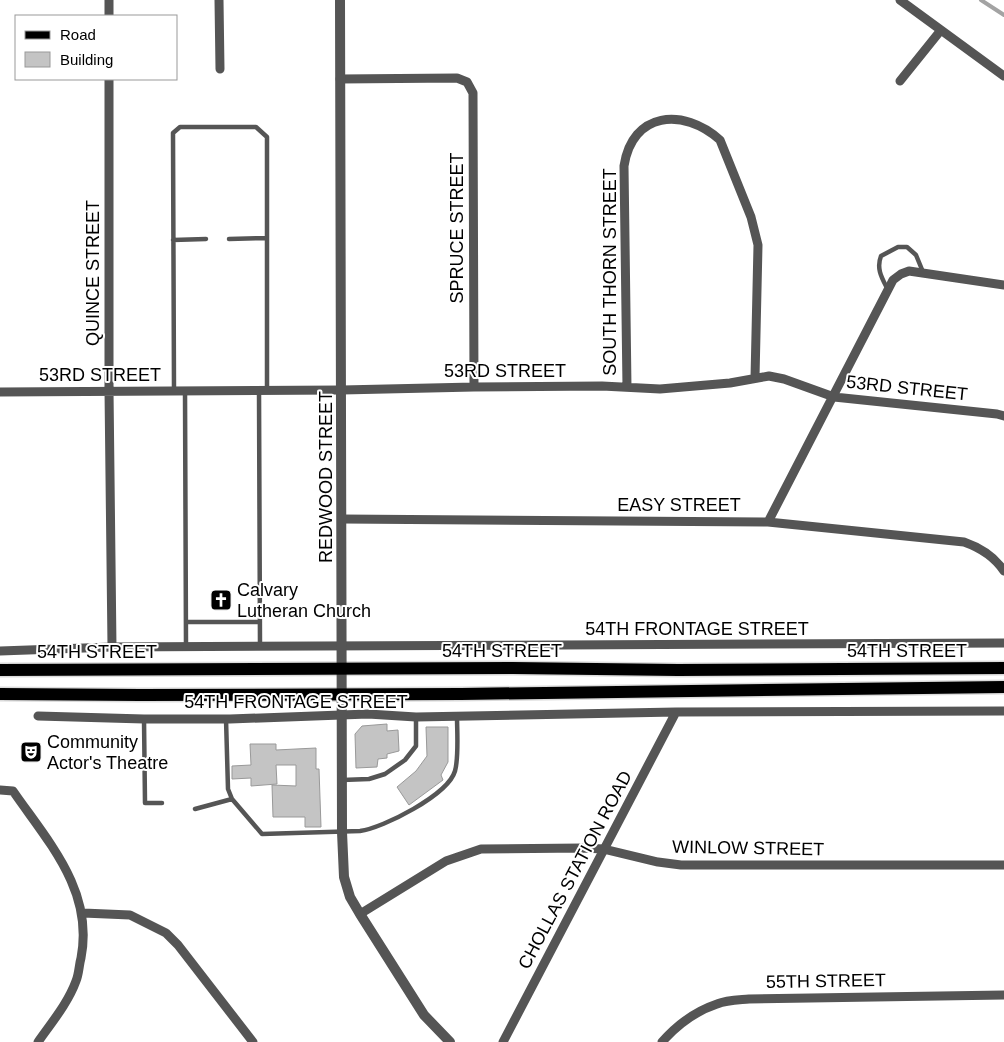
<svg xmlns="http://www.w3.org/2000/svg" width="1004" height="1042" font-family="Arial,sans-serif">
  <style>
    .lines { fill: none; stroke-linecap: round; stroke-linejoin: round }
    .stream { stroke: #a3a3a3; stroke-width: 4 }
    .building { fill: #c4c4c4; stroke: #999 }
    .primary-casing { stroke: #dbdbdb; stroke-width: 15 }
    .service { stroke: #555; stroke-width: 4.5 }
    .minor { stroke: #555; stroke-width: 9 }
    .tertiary { stroke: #555; stroke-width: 10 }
    .primary { stroke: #000; stroke-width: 12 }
    .labels { text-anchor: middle; stroke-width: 4; stroke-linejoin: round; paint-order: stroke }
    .street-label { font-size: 18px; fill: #000; stroke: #fff }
    .poi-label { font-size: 18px; fill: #000; stroke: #fff; text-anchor: start }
  </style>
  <rect width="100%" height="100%" fill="#fff"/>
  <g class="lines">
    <path class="stream" d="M981 0 1004 15"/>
  </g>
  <path class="building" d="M387 724V731L398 730 399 751 387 754V758L378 759 377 767 356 768 355 734 362 726Z
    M426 727H448V762L441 775 443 780 409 805 397 787 416 771 427 756Z
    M250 744H276V750L316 748V769H319L321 827H305V817H273L272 785 296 786V765H276L277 784 251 786V778L232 779V766L251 765Z"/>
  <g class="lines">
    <g class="primary-casing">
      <path id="primary" d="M0 670 513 668 678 670 1004 668
        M0 694 140 695 461 694 1004 687"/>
    </g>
    <path class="service" d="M229 239 267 238
      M173 240 206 239
      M888 290C882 278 876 269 881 256L898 247H907L916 255 923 272
      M174 390 173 133 180 127H256L267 137V390
      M185 390 186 646
      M259 390 260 646
      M186 622H260
      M144 719 145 803H162
      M226 719 228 789 232 799 262 834 360 831C383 828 448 795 455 771 459 757 457 731 457 716
      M342 780 369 779 385 774 405 760 416 746V717
      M195 809 232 799"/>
    <path class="minor" d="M219 0 220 69
      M900 0 1004 76
      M109 16V0
      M109 79V390L112 647
      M340 79 457 78 467 82 473 93 474 387
      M900 81 941 30
      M627 387 624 166C632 112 683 107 720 140L751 217 758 245 755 378
      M0 392 342 390 474 387 602 386 660 389 730 383 769 376 784 379 834 397 997 414 1004 416
      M342 519 768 522 964 542C981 548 994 556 1004 571
      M768 522 893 280 901 274 909 271 1004 285
      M0 651 112 647 1004 643
      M38 716 144 719H230L368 714 416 717 676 712 1004 711
      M0 790 13 791C49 843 94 891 81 958 79 965 79 974 76 981 68 1003 52 1022 38 1042
      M83 913 130 915 166 933 178 945 253 1042
      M360 914 446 861 481 849 582 848 604 849 658 862 681 865H1004
      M503 1042 676 712
      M662 1042C677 1025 696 1011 717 1004 727 1000 739 1000 749 999L1004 995"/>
    <path class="tertiary" d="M340 0 342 832 344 877 350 897 360 914 424 1015 450 1042"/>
    <use href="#primary" class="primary"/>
  </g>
  <defs>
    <g id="church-square" transform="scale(1.125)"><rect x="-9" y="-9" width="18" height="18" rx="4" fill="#000" stroke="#fff"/><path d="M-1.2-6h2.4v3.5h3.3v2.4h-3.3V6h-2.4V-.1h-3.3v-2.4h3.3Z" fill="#fff"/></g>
    <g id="theatre-square" transform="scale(1.125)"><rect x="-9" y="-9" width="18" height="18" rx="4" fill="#000" stroke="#fff"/><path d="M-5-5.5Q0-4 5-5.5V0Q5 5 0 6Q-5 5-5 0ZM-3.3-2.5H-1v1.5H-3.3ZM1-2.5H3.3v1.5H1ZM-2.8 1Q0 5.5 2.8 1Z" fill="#fff"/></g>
  </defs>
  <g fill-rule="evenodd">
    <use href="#church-square" x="221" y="600"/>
    <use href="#theatre-square" x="31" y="752"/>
  </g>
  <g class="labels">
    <g class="street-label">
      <text transform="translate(457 228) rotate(-90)" y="6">SPRUCE STREET</text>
      <text transform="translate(610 272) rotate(-90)" y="6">SOUTH THORN STREET</text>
      <text transform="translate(93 273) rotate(-90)" y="6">QUINCE STREET</text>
      <text x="505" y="377">53RD STREET</text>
      <text x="100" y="381">53RD STREET</text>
      <text transform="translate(907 388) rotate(6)" y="6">53RD STREET</text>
      <text transform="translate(326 477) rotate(-90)" y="6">REDWOOD STREET</text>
      <text x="679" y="511">EASY STREET</text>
      <text x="697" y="635">54TH FRONTAGE STREET</text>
      <text x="502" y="657">54TH STREET</text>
      <text x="907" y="657">54TH STREET</text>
      <text x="97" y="658">54TH STREET</text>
      <text x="296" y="708">54TH FRONTAGE STREET</text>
      <text transform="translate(748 848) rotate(1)" y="6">WINLOW STREET</text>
      <text transform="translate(575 870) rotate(-62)" y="6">CHOLLAS STATION ROAD</text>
      <text transform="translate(826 981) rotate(-1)" y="6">55TH STREET</text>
    </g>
    <g class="poi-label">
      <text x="237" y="596">Calvary<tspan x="237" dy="21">Lutheran Church</tspan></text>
      <text x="47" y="748">Community<tspan x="47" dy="21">Actor's Theatre</tspan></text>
    </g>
  </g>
  <rect x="15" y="15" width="162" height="65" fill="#ffffff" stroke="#999999"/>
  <rect x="25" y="31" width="25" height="8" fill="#000000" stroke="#999999"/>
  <text x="60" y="40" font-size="15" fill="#000000">Road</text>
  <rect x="25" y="52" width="25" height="15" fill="#c4c4c4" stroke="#999999"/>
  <text x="60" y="65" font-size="15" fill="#000000">Building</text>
</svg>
